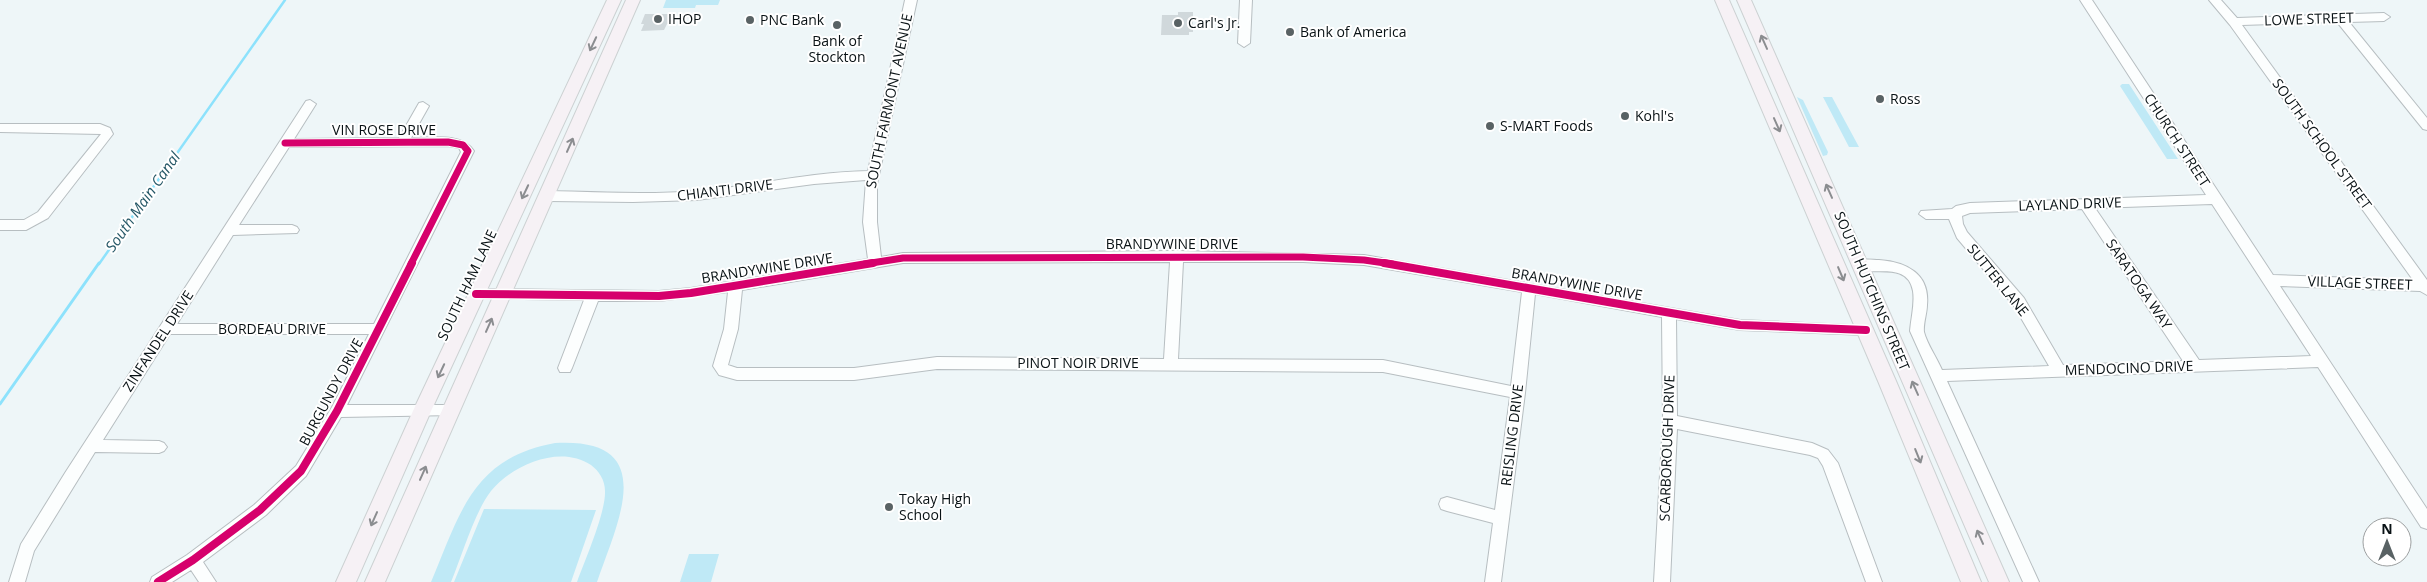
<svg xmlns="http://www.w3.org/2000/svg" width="2427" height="582" font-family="'Open Sans',sans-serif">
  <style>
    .green { fill: #bfe9f6 }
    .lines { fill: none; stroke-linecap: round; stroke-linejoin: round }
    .stream-far1 { stroke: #8de2fc; stroke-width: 2.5 }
    .stream { stroke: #8de2fc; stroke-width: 3 }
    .building { fill: #d0d8db }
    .minor-casing { stroke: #b7bec1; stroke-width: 2 }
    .major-casing { stroke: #ccd1d2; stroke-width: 2 }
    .minor { fill: #fcfefe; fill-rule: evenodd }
    .major { fill: #f6f1f5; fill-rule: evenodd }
    .cycleway-far1-casing { stroke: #fff; stroke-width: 9 }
    .cycleway-casing { stroke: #fff; stroke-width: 11 }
    .cycleway-far1 { stroke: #d6006c; stroke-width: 7 }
    .cycleway { stroke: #d6006c; stroke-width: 8 }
    .oneway { stroke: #8b8d90 }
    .poi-dot { fill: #596264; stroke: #fff; stroke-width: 2 }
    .labels { text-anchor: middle; stroke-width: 4; stroke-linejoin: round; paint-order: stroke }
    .poi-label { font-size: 14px; fill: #091215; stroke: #fff; text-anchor: start }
    .street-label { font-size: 14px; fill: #091215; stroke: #fff }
    .water-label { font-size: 15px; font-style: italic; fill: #265867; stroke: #fff }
  </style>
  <rect width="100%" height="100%" fill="#eef6f8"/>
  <path class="green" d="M666 0H720L718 5H696L695 8H663Z
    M2122 84H2129L2178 159H2167L2120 86Z
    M1797 97 1803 100 1828 152 1827 155 1823 156Z
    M1823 97H1832L1859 147H1849Z
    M555 443C662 437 617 523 597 582H577C585 560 606 512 605 491 605 480 599 471 591 465 560 444 512 465 491 491 474 513 462 556 451 582H431C460 514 472 458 555 443Z
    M484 509 596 510 571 582H454Z
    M689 554H719L711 582H680Z"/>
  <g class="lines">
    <path class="stream-far1" d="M99 264 285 0"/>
    <path class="stream" d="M0 404 99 263"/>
  </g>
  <path class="building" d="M1178 12H1193V32H1189V35H1161L1162 15H1178Z
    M645 14H675L671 24H667L664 30 641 31 644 24H641Z"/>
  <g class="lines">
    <g class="minor-casing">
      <path id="minor" d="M905 0H917L877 184V222L881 257 903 253 1177 251 1364 255 1740 320 1871 326 1873 330 1871 334 1866 335 1740 330 1676 319 1677 416 1812 443 1828 450 1838 463 1882 582H1866L1823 466 1818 458 1810 455 1677 429 1670 582H1654L1663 421 1662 317 1535 294 1525 393 1501 582H1485L1493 523 1447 511 1441 509 1439 504 1441 499 1447 497 1495 510 1510 397 1383 372 937 369 854 380H737L719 375 713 366 724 329 728 292 659 301H598L572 368 570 372H560L558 368 584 300 471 298 469 294 471 290 476 289 659 291 691 288 868 259 863 222 866 180 814 184 697 200 633 202 548 201 542 196 548 191C598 192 647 195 697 191 754 186 810 172 868 171ZM1170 262 1164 359 937 357 854 368H737L728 365 738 329 742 290 903 263ZM1183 262H1303L1364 265 1522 292 1511 386 1383 360 1178 359Z
        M1240 0H1252L1250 43 1244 47 1238 43Z
        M2080 0H2092L2273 275 2413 280 2230 25 2209 0H2221L2237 18 2384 13 2390 17 2384 21 2349 22 2427 118V130L2423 129 2337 22 2242 25 2427 280V295L2420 291 2280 286 2427 509V529L2421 527 2318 367 1947 381 2039 582H2023L1910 331C1911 318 1915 304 1913 291 1907 257 1863 281 1854 265 1858 257 1871 260 1879 260 1907 262 1930 274 1927 305 1927 313 1923 324 1924 332 1927 344 1937 358 1942 370L2049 366 2014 306 1957 238 1949 219H1926L1919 214 1921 211 1952 209 1956 206 1970 203 2206 195ZM2212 204 2311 356 2199 360 2095 208ZM2082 209 2183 361 2063 365 2024 298 1967 232 1963 224 1962 216 1970 213Z
        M310 100 316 104 294 139 399 138 419 103 423 102 429 106 411 138C431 138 462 132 474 151L347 405H450L455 407 457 411 455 415 341 417 306 476 266 515 203 562 216 582H199L191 570 172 582H150L152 577 187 555 254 505 296 466 332 407 369 334H170L103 440 159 441 164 443 167 447 164 451 159 453 95 452 34 551 25 582H9L21 544 65 473 306 101ZM448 146 459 148 461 152 374 324H177L233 235 297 233 299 230 297 227 292 225H239L289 147Z
        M0 124H100L110 128 113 134 48 218 26 230H0V220H24L38 212 101 134 0 132Z"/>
    </g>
    <g class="major-casing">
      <path id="major" d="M607 0H621L431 411 356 582H336L413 411Z
        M626 0H640L385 582H365Z
        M1715 0H1729L1896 381 1981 582H1961L1878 381Z
        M1737 0H1751L2009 582H1989Z"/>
    </g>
    <use href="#minor" class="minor"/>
    <use href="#major" class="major"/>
    <g class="cycleway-far1-casing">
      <path id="cycleway-far1" d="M285 143 448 142 463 145 468 151 411 264
        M865 264 903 258 1303 257 1364 260 1392 264"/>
    </g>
    <g class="cycleway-casing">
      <path id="cycleway" d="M1384 263 1740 325 1866 330
        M476 294 659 296 691 293 873 263
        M158 582 193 560 260 510 301 471 337 411 412 263"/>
    </g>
    <use href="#cycleway-far1" class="cycleway-far1"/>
    <use href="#cycleway" class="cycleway"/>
  </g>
  <defs><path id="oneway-shaft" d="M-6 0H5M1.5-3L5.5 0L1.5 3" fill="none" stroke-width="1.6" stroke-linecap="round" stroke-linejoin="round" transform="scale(1.25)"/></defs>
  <g class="oneway">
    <use href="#oneway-shaft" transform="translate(1764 42) rotate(-114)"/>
    <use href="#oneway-shaft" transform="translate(593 44) rotate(115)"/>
    <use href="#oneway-shaft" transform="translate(1777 125) rotate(66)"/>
    <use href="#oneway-shaft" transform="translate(570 145) rotate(-66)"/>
    <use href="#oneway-shaft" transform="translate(1829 191) rotate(-114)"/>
    <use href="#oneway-shaft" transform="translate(525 192) rotate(115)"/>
    <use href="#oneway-shaft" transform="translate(1841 274) rotate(67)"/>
    <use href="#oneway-shaft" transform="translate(489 325) rotate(-66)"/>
    <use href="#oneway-shaft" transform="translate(441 371) rotate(115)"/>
    <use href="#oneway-shaft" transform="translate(1915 388) rotate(-114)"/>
    <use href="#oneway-shaft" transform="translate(1918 456) rotate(68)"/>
    <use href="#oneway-shaft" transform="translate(423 473) rotate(-66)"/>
    <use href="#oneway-shaft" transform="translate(374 519) rotate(114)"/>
    <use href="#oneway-shaft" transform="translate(1980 537) rotate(-114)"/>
  </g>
  <g class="poi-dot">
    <circle cx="658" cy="19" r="5"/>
    <circle cx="750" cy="20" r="5"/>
    <circle cx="1178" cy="23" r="5"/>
    <circle cx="837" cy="25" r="5"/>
    <circle cx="1290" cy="32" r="5"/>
    <circle cx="1880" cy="99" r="5"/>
    <circle cx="1625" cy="116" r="5"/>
    <circle cx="1490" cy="126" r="5"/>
    <circle cx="889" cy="507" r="5"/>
  </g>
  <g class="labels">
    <g class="poi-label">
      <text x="668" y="24">IHOP</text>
      <text x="760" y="25">PNC Bank</text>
      <text x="1188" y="28">Carl's Jr.</text>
      <text x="1300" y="37">Bank of America</text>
      <text x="837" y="46" text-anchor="middle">Bank of<tspan x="837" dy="16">Stockton</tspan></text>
      <text x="1890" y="104">Ross</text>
      <text x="1635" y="121">Kohl's</text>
      <text x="1500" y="131">S-MART Foods</text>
      <text x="899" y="504">Tokay High<tspan x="899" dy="16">School</tspan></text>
    </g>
    <g class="street-label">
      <text transform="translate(2309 19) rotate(-2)" y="5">LOWE STREET</text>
      <text transform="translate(889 101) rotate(-78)" y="5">SOUTH FAIRMONT AVENUE</text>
      <text x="384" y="135">VIN ROSE DRIVE</text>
      <text transform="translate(2177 140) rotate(57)" y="5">CHURCH STREET</text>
      <text transform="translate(2322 144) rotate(54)" y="5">SOUTH SCHOOL STREET</text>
      <text transform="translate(725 190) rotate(-7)" y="5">CHIANTI DRIVE</text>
      <text transform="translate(2070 204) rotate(-2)" y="5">LAYLAND DRIVE</text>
      <text x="1172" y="249">BRANDYWINE DRIVE</text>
      <text transform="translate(767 268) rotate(-9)" y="5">BRANDYWINE DRIVE</text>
      <text transform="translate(1998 280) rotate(51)" y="5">SUTTER LANE</text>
      <text transform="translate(2360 283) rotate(2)" y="5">VILLAGE STREET</text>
      <text transform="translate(1577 284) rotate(10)" y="5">BRANDYWINE DRIVE</text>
      <text transform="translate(2139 284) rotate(56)" y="5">SARATOGA WAY</text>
      <text transform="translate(467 285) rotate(-65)" y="5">SOUTH HAM LANE</text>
      <text transform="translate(1872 291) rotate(67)" y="5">SOUTH HUTCHINS STREET</text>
      <text x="272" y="334">BORDEAU DRIVE</text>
      <text transform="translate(158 341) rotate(-57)" y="5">ZINFANDEL DRIVE</text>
      <text x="1078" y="368">PINOT NOIR DRIVE</text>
      <text transform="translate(2129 368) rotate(-2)" y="5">MENDOCINO DRIVE</text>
      <text transform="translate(331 392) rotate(-62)" y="5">BURGUNDY DRIVE</text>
      <text transform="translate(1512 435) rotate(-83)" y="5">REISLING DRIVE</text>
      <text transform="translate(1667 448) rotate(-88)" y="5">SCARBOROUGH DRIVE</text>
    </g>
    <g class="water-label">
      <text transform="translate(143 202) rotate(-55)" y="5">South Main Canal</text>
    </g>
  </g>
  <g transform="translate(2387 542)"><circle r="24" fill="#ffffff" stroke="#9da0a1"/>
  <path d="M0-4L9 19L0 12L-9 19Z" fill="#596264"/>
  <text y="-8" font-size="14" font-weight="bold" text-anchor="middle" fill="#091215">N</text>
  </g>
</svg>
